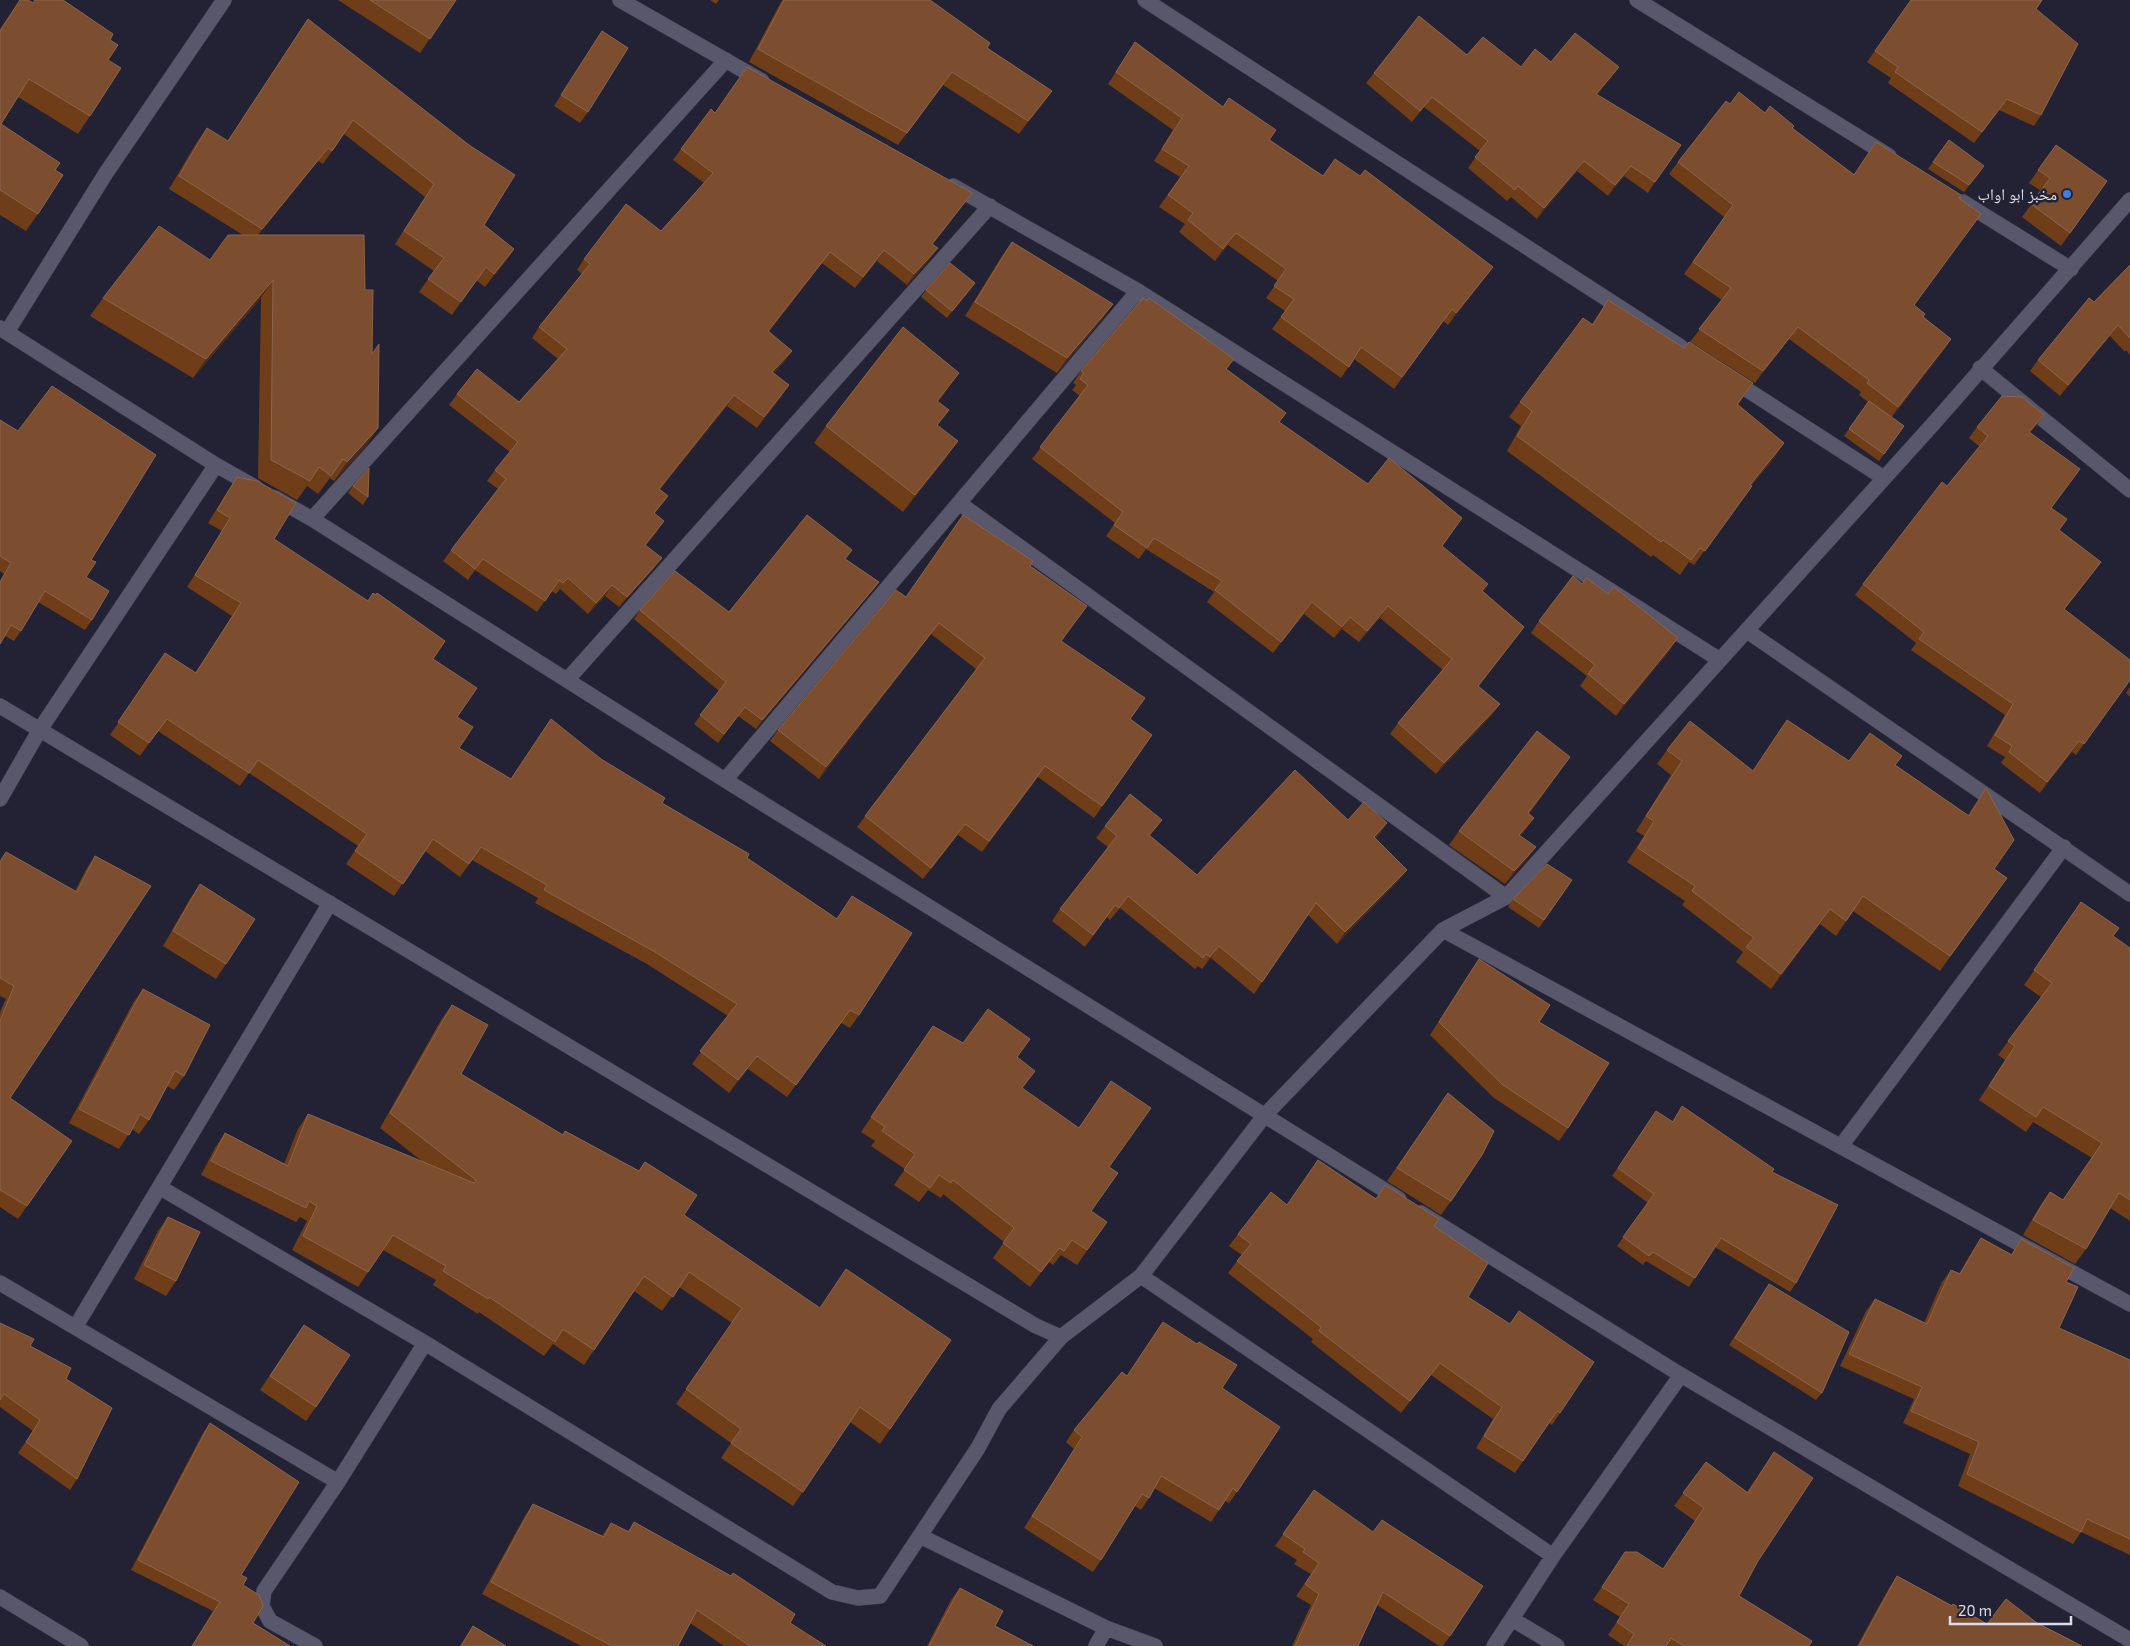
<svg xmlns="http://www.w3.org/2000/svg" width="2130" height="1646" font-family="'Exo 2','Noto Naskh Arabic',sans-serif">
  <style>
    .lines { fill: none; stroke-linecap: round; stroke-linejoin: round }
    .minor-casing { stroke: #3f3d4c; stroke-width: 16 }
    .minor { stroke: #58576b; stroke-width: 15 }
    .wall { fill: #703d19 }
    .shaded-wall { fill: #4c2b1a }
    .building { fill: #7c4e2f; stroke: #8b654c }
    .shop-dot { fill: #3f7fe0; stroke: #232234; stroke-width: 2 }
    .labels { text-anchor: middle; stroke-width: 5; stroke-linejoin: round; paint-order: stroke }
    .poi-label { font-size: 16px; fill: #dddde9; stroke: #232234; text-anchor: end }
  </style>
  <rect width="100%" height="100%" fill="#232234"/>
  <g class="lines">
    <g class="minor-casing">
      <path id="minor" d="M620 0 762 81
        M1145 0 1681 347
        M1637 0 1889 156
        M953 186 1138 291 1720 660
        M1963 202 2071 269
        M0 328 216 465 255 487
        M7 332 106 173 224 0
        M1980 368 2130 490
        M1732 380 1884 478
        M275 498 312 519 725 780 1399 1199
        M959 503 1506 897
        M312 519 726 60
        M1747 631 2130 894
        M567 680 990 206
        M0 706 1036 1326 1061 1337
        M725 780 1138 291
        M0 799 39 731 216 465
        M1443 930 2130 1304
        M1841 1146 2064 847
        M161 1188 425 1343 832 1592 858 1598 880 1596 978 1448 999 1409 1061 1337 1141 1276 1265 1115 1443 930 1506 897 1934 423 2130 200
        M1421 1213 1681 1375 2130 1640
        M1141 1276 1553 1556
        M0 1283 338 1482
        M76 1326 330 903
        M920 1536 1106 1628 1155 1646
        M0 1597 81 1646
        M1512 1619 1557 1646
        M315 1646 270 1621 262 1606 264 1591 338 1482 425 1343
        M1096 1646 1106 1628
        M1494 1646 1553 1556 1681 1375"/>
    </g>
    <use href="#minor" class="minor"/>
  </g>
  <path class="wall" d="M20 0 33 3 110 40 108 60 90 116 78 134 18 97 1 124 55 170 38 214 26 231 0 215V29Z
    M338 0H456L420 53Z
    M710 0H719L716 4Z
    M782 0H930L987 48 1052 91 1019 134 943 85 898 145 749 62Z
    M1911 0 2036 9 2041 115 2034 126 1999 110 1974 143 1888 83 1891 78 1867 62Z
    M308 19 484 225 514 249 505 262 485 287 476 280 452 315 419 292 434 271 395 244 425 197 344 134 323 164 318 161 258 235 365 290 372 354 378 428 365 447 334 481 330 478 318 494 307 486 297 500 258 478 261 298 193 378 90 316 103 298 210 260 243 235 169 189 197 142 207 128 228 141Z
    M602 31 588 112 580 123 554 106Z
    M1135 42 1223 107 1323 176 1493 267 1448 325 1443 321 1394 389 1354 359 1341 378 1272 329 1285 311 1266 298 1278 281 1228 245 1215 261 1179 232 1185 224 1159 207 1180 177 1154 161 1173 130 1108 84Z
    M1467 55 1521 67 1551 62 1611 78 1597 95 1655 182 1648 193 1624 176 1608 196 1577 171 1537 219 1511 197 1507 201 1468 168 1480 151 1424 107 1412 122 1366 83 1374 73Z
    M1730 104 1765 113 1792 128 1854 174 1959 198 1914 305 1923 317 1951 339 1943 351 1892 417 1904 426 1879 461 1844 436 1868 402 1859 395 1861 392 1789 339 1755 383 1690 342 1722 300 1684 274 1724 217 1669 174 1678 162Z
    M715 113 972 193 933 244 930 259 907 285 877 261 855 288 822 263 769 332 792 351 784 362 774 373 782 396 757 428 727 406 660 489 668 496 655 513 657 532 646 545 654 568 619 607 605 596 588 614 560 589 556 594 552 591 537 612 475 570 468 580 443 561 498 489 487 481 495 470 510 452 449 405 457 394 519 402 558 359 532 338 539 327 582 274 577 270 584 259 661 231 704 183 673 160 681 149Z
    M1949 140 1979 173 1964 192 1928 169Z
    M2056 145 2107 181 2061 246 2022 217 2041 191 2029 183Z
    M1012 242 1113 304 1103 318 1057 373 965 316 1002 256Z
    M2130 265V355L2126 350 2125 352 2110 336 2060 396 2030 371 2038 360Z
    M926 290H970L947 318 921 297Z
    M1608 300 1684 348 1753 383 1738 405 1784 443 1774 458 1751 486 1741 501 1694 565 1689 562 1680 575 1653 555 1651 557 1507 451 1521 426 1509 417 1520 402 1592 324Z
    M1227 370 1279 422 1442 546 1483 591 1524 627 1478 687 1500 704 1492 715 1436 774 1390 734 1398 723 1443 670 1380 618 1359 642 1342 629 1334 638 1304 614 1273 653 1207 602 1214 592 1146 549 1139 559 1106 536 1115 523 1032 459 1080 396 1072 390 1076 385 1073 383 1081 371Z
    M947 390 938 402V425L946 458 903 512 814 443 826 426Z
    M2044 415 2030 433 2052 508 2059 530 2101 562 2064 610 2130 680 2076 755 2072 752 2040 793 2001 763 2005 757 1987 746 2005 715 1911 650 1916 643 1855 595 1863 584 1947 486 1980 447 1969 438 1977 427Z
    M0 420 91 560 86 577 92 620 85 630 38 602 21 631 14 641 5 636 0 644V581L4 574 0 571Z
    M237 477 274 539 433 659 457 717 459 748 511 779 601 759 662 803 747 858 836 919 852 896 859 1015 850 1028 841 1023 787 1097 748 1069 729 1093 692 1064 728 1016 647 964 535 903 538 898 472 860 460 877 425 851 394 896 346 864 358 846 249 773 240 786 158 731 140 756 110 735 165 653 195 673 232 616 187 587 222 531 208 523 229 489Z
    M353 486 368 497 363 505 348 493Z
    M846 559 879 582 873 590 756 729 738 716 718 743 694 724 719 691 634 619 640 610 729 612Z
    M1030 566 1062 642 1130 719 1152 735 1094 818 1038 777 982 852 958 835 923 879 857 827 976 669 931 634 819 779 770 741 778 730 906 597Z
    M1539 621 1670 650 1616 716 1580 686 1587 676 1531 633Z
    M2130 687V697L2126 693Z
    M1787 720 1849 761 1895 765 1968 815 1986 788 1994 869 2007 878 1940 971 1853 911 1836 936 1820 924 1771 989 1736 962 1743 952 1682 905 1685 901 1627 862 1644 836 1636 831 1671 775 1657 764 1667 750 1753 771Z
    M1560 771 1529 814 1524 832 1520 836 1536 847 1526 860 1505 884 1449 845 1459 831Z
    M1162 820 1150 836 1197 875 1348 820 1379 835 1375 839 1407 870 1398 881 1337 944 1308 915 1254 994 1211 958 1202 969 1198 966 1195 969 1120 908 1110 920 1107 917 1085 947 1052 921 1060 909 1108 847 1096 838 1105 826Z
    M6 852 75 891 87 868 95 856 10 1098 72 1141 18 1219 0 1207V1012L6 999 0 996V860Z
    M1572 880 1539 928 1508 907 1513 899Z
    M200 884 226 964 216 979 163 946 190 899Z
    M2081 902 2113 936 2130 948V1221L2110 1208 2086 1249 2075 1264 2023 1235 2040 1206 2050 1192 2063 1200 2092 1158 2033 1122 2026 1132 1979 1100 2005 1060 1998 1055 2041 997 2024 985Z
    M1479 959 1539 1022 1568 1128 1559 1141 1494 1098 1430 1035 1470 972Z
    M143 989 184 1076 174 1090 167 1086 149 1120 139 1134 132 1129 119 1149 69 1123 133 1003Z
    M452 1005 461 1074 563 1135 565 1131 639 1171 645 1162 684 1215 819 1308 951 1340 880 1444 850 1422 793 1506 721 1458 731 1443 676 1404 732 1323 679 1287 662 1311 634 1291 584 1365 553 1344 544 1356 479 1312 478 1314 433 1285 436 1280 383 1250 358 1287 292 1250 307 1221 300 1217 296 1222 201 1175 215 1148 225 1133 284 1164 298 1129 308 1114 423 1162 380 1128 441 1020Z
    M933 1026 963 1043 1017 1058 1022 1089 1109 1167 1118 1173 1091 1211 1107 1222 1077 1265 1061 1255 1053 1265 1049 1262 1030 1287 993 1258 1004 1242 943 1194 941 1198 928 1190 919 1202 894 1185 905 1169 871 1146 875 1141 861 1132Z
    M1448 1093 1451 1201 1441 1215 1387 1181Z
    M1682 1106 1772 1172 1796 1283 1790 1292 1715 1247 1689 1287 1646 1261 1643 1265 1617 1246 1648 1203 1612 1176 1656 1111 1672 1122Z
    M1375 1199 1434 1226 1468 1297 1560 1413 1552 1425 1549 1423 1515 1473 1476 1448 1493 1419 1431 1375 1401 1413 1311 1342 1313 1339 1228 1273 1242 1255 1229 1246 1238 1234 1287 1205Z
    M168 1217 176 1281 166 1296 134 1279 158 1231Z
    M1981 1238 2011 1255 2021 1239 2066 1282 2059 1328 2130 1360V1555L2081 1532 2073 1544 1958 1486 1970 1454 1903 1423 1914 1399 1840 1366 1866 1311 1875 1299 1924 1323 1942 1282 1951 1270 1959 1274 1973 1250Z
    M1769 1284 1822 1393 1816 1400 1729 1345Z
    M0 1323 30 1346 66 1379 77 1479 70 1490 18 1453 33 1431 0 1407Z
    M294 1339 316 1407 306 1421 260 1390Z
    M1127 1376 1222 1388 1237 1492 1229 1503 1225 1501 1211 1522 1154 1488 1149 1498 1141 1510 1135 1506 1101 1560 1093 1572 1024 1528 1074 1449 1066 1442 1074 1430Z
    M210 1423 243 1585 253 1623 290 1646H192L213 1611 131 1570 203 1433Z
    M1774 1452 1758 1561 1739 1596 1809 1646H1624L1608 1635 1620 1617 1593 1600 1625 1552 1663 1569 1695 1521 1674 1506 1706 1462 1747 1492Z
    M1314 1490 1450 1636 1443 1646H1439L1377 1605 1358 1646H1292L1311 1605 1296 1596 1311 1574 1294 1564 1297 1560 1275 1546Z
    M533 1504 602 1536 611 1523 628 1531 634 1522 826 1646H724L690 1623 678 1646H581L482 1594 525 1516Z
    M1897 1576 1987 1624 2037 1623 2082 1646H1857L1889 1588Z
    M960 1588 995 1626 1033 1646H927L951 1600Z
    M473 1626 506 1646H460Z"/>
  <path class="shaded-wall" d="M1619 67 1611 78 1588 105 1596 94Z
    M952 72 943 85 898 145 907 133Z
    M1052 91 1043 104 1019 134 1028 121Z
    M328 148 318 161 253 242 262 229Z
    M1584 161 1577 171 1537 219 1544 208Z
    M1631 166 1624 176 1608 196 1615 185Z
    M972 193 964 204 925 255 932 244Z
    M1236 233 1228 245 1215 261 1223 249Z
    M938 248 930 259 907 285 914 274Z
    M514 249 505 262 485 287 494 274Z
    M884 250 877 261 855 288 863 277Z
    M830 252 822 263 761 342 768 331Z
    M1493 267 1484 278 1448 325 1456 313Z
    M273 280 261 298 193 378 206 359Z
    M975 283 970 290 947 318 952 311Z
    M1113 304 1103 318 1057 373 1067 358Z
    M2118 325 2110 336 2060 396 2068 385Z
    M1798 327 1789 339 1755 383 1763 371Z
    M1951 339 1943 351 1890 419 1898 407Z
    M792 351 784 362 765 383 772 372Z
    M959 373 947 390 925 418 937 401Z
    M789 385 782 396 757 428 764 417Z
    M734 395 727 406 652 500 659 489Z
    M2044 415 2036 426 2021 444 2029 432Z
    M378 428 365 447 334 481 347 462Z
    M958 441 946 458 903 512 915 495Z
    M1784 443 1774 458 1739 500 1750 485Z
    M664 521 657 532 637 556 645 545Z
    M662 558 654 568 619 607 627 597Z
    M2101 562 2093 573 2056 620 2064 609Z
    M879 582 873 590 756 729 762 720Z
    M612 585 605 596 588 614 596 603Z
    M1312 602 1304 614 1273 653 1281 642Z
    M1388 606 1380 618 1359 642 1367 631Z
    M1350 617 1342 629 1334 638 1342 627Z
    M939 623 931 634 819 779 826 767Z
    M1524 627 1516 638 1470 697 1478 686Z
    M1678 638 1670 650 1616 716 1624 704Z
    M1500 704 1492 715 1436 774 1444 763Z
    M2079 741 2072 752 2040 793 2047 782Z
    M1570 757 1560 771 1519 827 1528 813Z
    M1534 818 1524 832 1509 849 1519 835Z
    M1162 820 1154 831 1141 847 1149 835Z
    M1387 823 1379 835 1365 849 1374 837Z
    M965 824 958 835 923 879 931 868Z
    M1536 847 1526 860 1505 884 1514 871Z
    M1407 870 1398 881 1337 944 1345 932Z
    M1830 909 1820 924 1771 989 1781 974Z
    M1219 946 1211 958 1202 969 1210 957Z
    M757 1056 748 1069 729 1093 738 1080Z
    M1440 1363 1431 1375 1401 1413 1410 1401Z"/>
  <path class="building" d="M20 0H28L33 3 35 0H63L113 34 110 40 118 45 108 60 121 68 90 116 29 79 1 124 60 163 55 170 63 175 38 214 0 190V31Z
    M370 0H456L430 39Z
    M784 0H930L990 43 987 48 1052 91 1028 121 952 72 907 133 758 49Z
    M1911 0H2042L2036 9 2078 44 2041 115 2007 99 1982 132 1895 72 1898 67 1875 51Z
    M1419 16 1467 55 1483 37 1521 67 1535 49 1551 62 1575 33 1619 67 1596 94 1681 145 1655 182 1631 166 1615 185 1584 161 1544 208 1518 186 1515 190 1475 157 1488 141 1432 97 1420 111 1374 73Z
    M308 19 469 145 515 175 484 225 514 249 494 274 486 267 461 302 428 279 444 258 404 231 434 184 353 120 332 151 328 148 262 229 179 176 207 128 228 141Z
    M602 31 628 48 588 112 561 95Z
    M1135 42 1223 107 1229 98 1276 130 1269 140 1323 176 1335 159 1360 176 1365 170 1493 267 1456 313 1452 309 1402 377 1361 347 1349 367 1281 317 1294 299 1274 286 1286 269 1236 233 1223 249 1188 220 1193 213 1168 195 1189 166 1162 149 1182 118 1116 72Z
    M747 67 972 193 932 244 938 248 914 274 884 250 863 277 830 252 768 331 792 351 772 372 789 385 764 417 734 395 659 489 668 496 654 513 664 521 645 545 662 558 627 597 612 585 596 603 568 578 563 583 559 580 545 601 483 559 475 569 451 550 506 479 495 470 518 442 457 394 477 369 519 402 567 349 539 327 590 264 584 259 626 204 661 231 713 173 681 149 711 109 715 113Z
    M1739 92 1765 113 1770 106 1794 126 1792 128 1854 175 1876 142 1961 195 1959 198 1981 214 1914 305 1925 314 1923 317 1951 339 1898 407 1867 383 1869 380 1798 327 1763 371 1699 329 1731 288 1693 262 1733 205 1678 162 1726 101 1730 104Z
    M1949 140 1984 166 1969 185 1933 162Z
    M2056 145 2107 181 2070 233 2031 204 2050 178 2038 170Z
    M159 226 210 260 228 235H364L365 290H373L372 354 379 344 378 428 347 462 343 459 331 476 319 467 310 481 271 460 273 280 206 359 103 298Z
    M1012 242 1113 304 1067 358 975 302Z
    M950 263 975 283 952 311 926 290Z
    M2130 265V338L2118 325 2068 385 2038 360 2089 298 2094 302Z
    M1143 298 1147 301 1149 298 1234 359 1226 369 1286 413 1279 422 1368 484 1389 458 1462 518 1442 546 1488 584 1482 591 1524 627 1478 686 1500 704 1444 763 1398 723 1452 659 1388 606 1367 631 1350 617 1342 627 1312 602 1281 642 1215 590 1222 581 1154 538 1147 548 1114 525 1123 512 1040 447 1088 385 1080 379 1084 373 1081 371Z
    M1608 300 1684 348 1689 342 1753 383 1737 404 1784 443 1750 485 1752 486 1705 551 1700 548 1691 560 1663 540 1661 542 1517 436 1532 411 1520 402 1583 318 1593 325Z
    M903 327 959 373 937 401 949 410 937 425 958 441 915 495 826 426Z
    M52 386 156 455 91 560 96 562 86 577 109 591 92 620 45 591 21 631 11 625 0 644V582L11 563 0 556V420L18 431Z
    M2002 396 2022 397 2044 415 2029 432 2080 469 2051 508 2067 519 2059 530 2101 562 2064 609 2130 660V680L2084 744 2079 741 2047 782 2009 752 2012 746 1995 735 2013 704 1919 639 1924 632 1863 584 1942 482 1947 486 1988 436 1977 427Z
    M1869 401 1904 426 1884 454 1849 429Z
    M369 468 368 497 353 486Z
    M237 477 257 481 296 503 274 539 368 601 373 593 376 595 377 593 445 641 433 659 477 688 457 717 473 727 459 748 511 779 551 719 601 759 665 798 662 803 749 854 747 858 837 919 852 896 912 933 859 1015 850 1010 796 1085 757 1056 738 1080 700 1051 737 1004 655 952 544 890 547 885 481 847 469 864 433 839 403 884 355 851 367 834 258 760 249 773 167 719 149 743 118 722 165 653 196 673 241 603 195 575 230 518 217 510Z
    M807 515 852 550 845 559 879 582 762 720 745 707 724 734 700 715 726 682 640 610 675 571 729 612Z
    M963 515 1033 561 1030 566 1087 606 1061 641 1145 698 1130 719 1152 735 1102 806 1045 766 989 841 965 824 931 868 865 816 985 658 939 623 826 767 778 730 896 590 906 597Z
    M1573 576 1582 584 1587 578 1608 594 1614 587 1678 638 1624 704 1588 674 1595 665 1539 621Z
    M1787 720 1849 761 1870 733 1902 756 1895 765 1969 816 1986 788 2014 840 1994 869 2007 878 1950 956 1863 896 1846 921 1830 909 1781 974 1746 947 1754 938 1692 891 1695 886 1638 848 1654 821 1646 816 1682 761 1667 750 1690 721 1753 771Z
    M1537 731 1570 757 1528 813 1534 818 1519 835 1536 847 1514 871 1459 831Z
    M1295 770 1348 820 1364 802 1387 823 1374 837 1407 870 1345 932 1316 903 1262 982 1219 946 1210 957 1206 954 1203 958 1128 896 1119 908 1115 905 1093 935 1060 909 1117 836 1105 826 1130 794 1162 820 1149 835 1197 875Z
    M6 852 77 892 95 856 151 886 10 1098 72 1141 27 1206 0 1190V1021L14 986 0 978V862Z
    M1547 864 1572 880 1544 920 1513 899Z
    M200 884 255 919 226 964 173 931Z
    M2081 902 2119 928 2113 936 2130 948V1200L2119 1193 2086 1249 2033 1220 2050 1192 2063 1200 2102 1143 2043 1107 2036 1117 1989 1086 2015 1046 2008 1041 2052 983 2034 970Z
    M1479 959 1550 1005 1539 1022 1609 1063 1568 1128 1503 1085 1439 1022Z
    M143 989 210 1025 184 1076 175 1071 149 1120 140 1114 129 1135 79 1109Z
    M452 1005 488 1025 461 1074 563 1135 565 1131 639 1171 645 1162 697 1195 684 1215 820 1308 846 1269 951 1340 890 1429 860 1407 803 1492 731 1443 741 1429 686 1389 742 1308 689 1272 673 1297 644 1276 594 1350 563 1329 555 1342 489 1297 488 1299 443 1271 446 1266 393 1235 368 1272 303 1236 317 1206 309 1201 306 1208 211 1161 225 1133 288 1166 308 1114 474 1183 476 1180 390 1113Z
    M988 1009 1030 1039 1017 1057 1035 1071 1022 1088 1079 1128 1111 1081 1151 1108 1109 1167 1118 1173 1091 1211 1107 1222 1087 1250 1072 1240 1064 1251 1059 1248 1041 1272 1003 1243 1014 1228 953 1180 951 1183 939 1175 930 1188 904 1170 915 1154 882 1131 885 1127 871 1117 933 1026 963 1043Z
    M1448 1093 1494 1131 1482 1155 1451 1201 1397 1168Z
    M1682 1106 1774 1169 1772 1172 1838 1205 1796 1283 1721 1238 1695 1278 1653 1252 1649 1256 1623 1237 1654 1194 1618 1168 1656 1111 1673 1122Z
    M1318 1160 1376 1199 1385 1185 1439 1219 1434 1226 1488 1263 1468 1297 1510 1324 1519 1311 1594 1362 1560 1413 1557 1411 1523 1461 1484 1436 1502 1407 1440 1363 1410 1401 1319 1331 1321 1327 1237 1261 1251 1244 1238 1234 1271 1192 1287 1205Z
    M168 1217 200 1232 176 1281 144 1265Z
    M1981 1238 2012 1255 2021 1239 2074 1268 2066 1282 2078 1287 2059 1328 2130 1360V1539L2087 1519 2081 1532 1967 1474 1979 1442 1911 1411 1922 1387 1849 1354 1875 1299 1927 1324 1951 1270 1960 1274Z
    M1769 1284 1849 1332 1822 1393 1735 1338Z
    M1163 1322 1197 1344 1199 1342 1237 1365 1222 1388 1280 1427 1237 1492 1233 1488 1219 1510 1161 1476 1149 1498 1142 1494 1101 1560 1032 1516 1082 1437 1074 1430 1122 1372 1127 1376Z
    M0 1323 34 1339 30 1346 71 1368 66 1379 112 1408 77 1479 26 1442 40 1420 4 1394 0 1400Z
    M304 1325 350 1355 316 1407 270 1376Z
    M210 1423 299 1482 241 1575 247 1578 243 1585 259 1595 263 1606 253 1623 290 1646H192L220 1602 138 1560Z
    M1774 1452 1813 1478 1758 1561 1739 1596 1812 1641 1809 1646H1684L1671 1638 1666 1646H1627L1634 1634 1617 1622 1629 1604 1602 1587 1625 1552H1637L1663 1569 1704 1508 1683 1493 1706 1462 1748 1493Z
    M1314 1490 1373 1532 1382 1520 1483 1586 1450 1636 1383 1592 1358 1646H1295L1319 1594 1305 1584 1319 1563 1303 1552 1305 1549 1283 1534Z
    M533 1504 604 1537 611 1523 629 1532 634 1522 731 1576 733 1573 795 1614 790 1623 826 1646H750L697 1610 678 1646H612L491 1582Z
    M1897 1576 1952 1606 1953 1604 1987 1624 2006 1599 2037 1623 2082 1646H1859Z
    M960 1588 1003 1611 995 1626 1033 1646H929Z
    M473 1626 506 1646H461Z"/>
  <circle class="shop-dot" cx="2067" cy="194" r="5"/>
  <g class="labels">
    <g class="poi-label">
      <text x="2057" y="200">مخبز ابو اواب</text>
    </g>
  </g>
  <path d="M1950 1616v8h121v-8" fill="none" stroke="#dddde9" stroke-width="2.5"/>
  <text x="1958" y="1616" font-size="15" fill="#dddde9" stroke="#232234" stroke-width="4" paint-order="stroke">20 m</text>
</svg>
